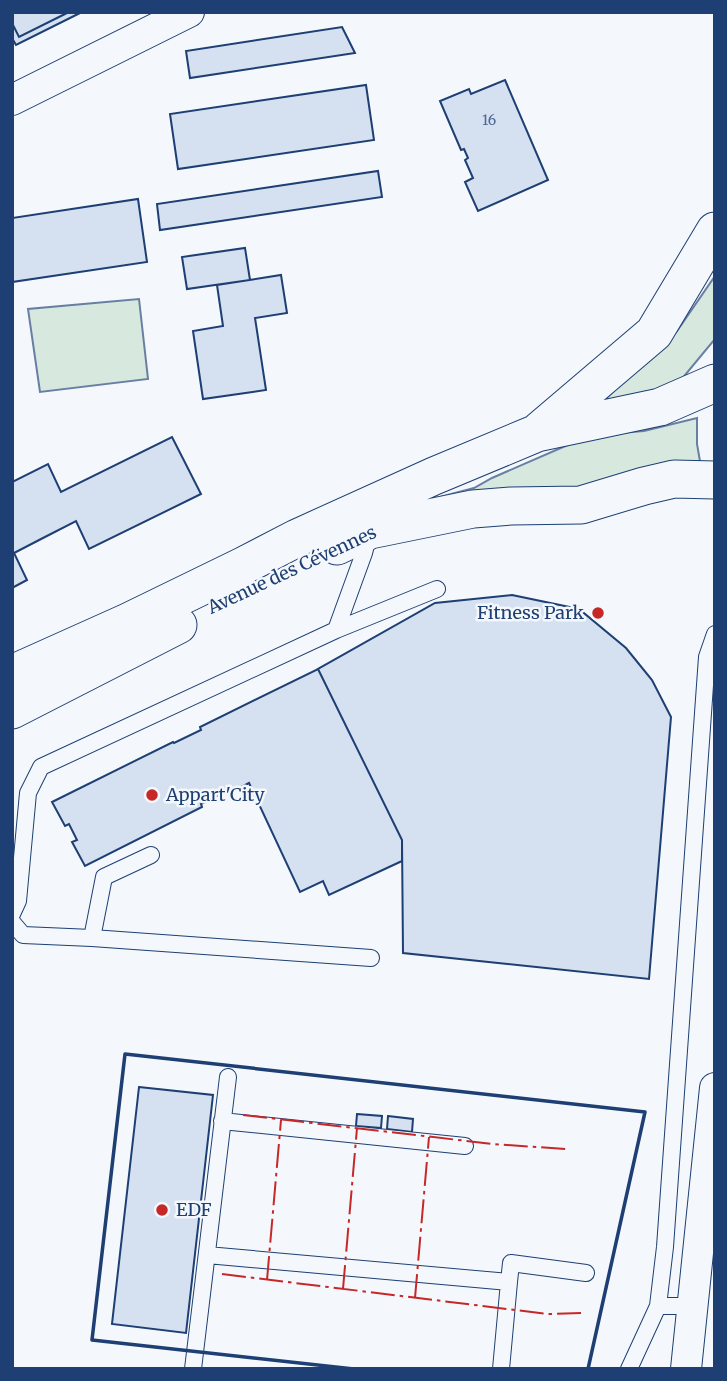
<svg xmlns="http://www.w3.org/2000/svg" width="727" height="1381" font-family="Merriweather,serif">
  <style>
    .green { fill: #d7e8df; stroke: #687fa3; stroke-width: 2 }
    .building { fill: #d5e0f0; stroke: #1d3f73; stroke-width: 2 }
    .lines { fill: none; stroke-linecap: round; stroke-linejoin: round }
    .service-casing { stroke: #1d3f73; stroke-width: 18 }
    .minor-casing { stroke: #1d3f73; stroke-width: 32 }
    .tertiary-casing { stroke: #1d3f73; stroke-width: 39 }
    .service { stroke: #f4f7fb; stroke-width: 16 }
    .minor { stroke: #f4f7fb; stroke-width: 30 }
    .tertiary { stroke: #f4f7fb; stroke-width: 37 }
    .wall { stroke: #1d3f73; stroke-width: 3.5 }
    .power { stroke: #c62828; stroke-width: 2; stroke-dasharray: 24 5 3.5 5; stroke-linecap: butt }
    .poi-dot { fill: #c62828; stroke: #f4f7fb; stroke-width: 2.5 }
    .labels { text-anchor: middle; stroke-width: 5; stroke-linejoin: round; paint-order: stroke }
    .number-label { font-size: 14px; fill: #4b6792 }
    .street-label { font-size: 18px; fill: #1d3f73; stroke: #f4f7fb }
    .poi-label { font-size: 18px; fill: #1d3f73; stroke: #f4f7fb; text-anchor: start }
  </style>
  <rect width="100%" height="100%" fill="#f4f7fb"/>
  <path class="green" d="M715 276V339L671 392 600 404 677 331Z
    M139 299 148 379 40 392 28 309Z
    M697 418V444L701 467 594 488 436 498 474 488 492 478 570 444 606 434 644 431Z"/>
  <path class="building" d="M12 12H69L19 37 12 23Z
    M69 12H82L16 45 12 38V23L19 37Z
    M342 27 355 53 190 78 186 51Z
    M505 80 548 180 478 211 465 182 473 178 465 160 468 158 464 149 461 150 440 101 469 89 471 94Z
    M366 85 374 140 178 169 170 114Z
    M378 171 382 197 160 230 157 204Z
    M138 199 147 262 12 282V218Z
    M245 248 250 280 187 289 182 257Z
    M281 275 287 313 255 318 266 390 203 399 193 331 223 326 217 285Z
    M172 437 201 494 89 549 76 521 43 538 14 553 27 580 12 588V482L48 464 61 492Z
    M512 595 579 609 626 648 652 680 671 717 649 979 403 953 402 840 318 669 435 603Z
    M318 669 402 840V861L329 895 323 881 300 892 249 783 234 791 232 788 201 804 202 807 85 866 72 842 77 840 69 824 65 826 52 802 173 742 174 743 201 730 200 727Z
    M139 1087 213 1095 186 1333 112 1324Z
    M357 1114 382 1116 381 1128 356 1126Z
    M388 1116 413 1119 412 1132 387 1129Z"/>
  <g class="lines">
    <g class="service-casing">
      <path id="service" d="M336 630 437 589
        M12 914 18 901 28 793 41 767 336 630 364 553 369 534
        M12 922 23 935 92 938 104 877 151 855
        M92 938 371 958
        M222 1121 465 1146
        M207 1255 509 1282 511 1263 586 1273
        M658 1306 665 1247 707 657 715 634
        M193 1369 228 1077
        M501 1369 509 1282
        M629 1369 658 1306H692"/>
    </g>
    <g class="minor-casing">
      <path id="minor" d="M12 100 189 12
        M686 1369 715 1088"/>
    </g>
    <g class="tertiary-casing">
      <path id="tertiary" d="M540 430 654 333 715 231
        M337 546 370 530 473 509 511 506 581 505 644 486 674 479 715 480
        M12 674 128 622 241 567 297 538 434 476 537 433 660 407 715 383
        M12 710 178 625"/>
    </g>
    <use href="#service" class="service"/>
    <use href="#minor" class="minor"/>
    <use href="#tertiary" class="tertiary"/>
    <path class="wall" d="M354 1369 92 1340 125 1054 645 1112 588 1369"/>
    <path class="power" d="M243 1115 493 1144 566 1149
      M222 1274 548 1314 583 1313
      M267 1280 281 1120
      M343 1289 357 1128
      M415 1298 429 1137"/>
  </g>
  <g class="poi-dot">
    <circle cx="598" cy="613" r="7"/>
    <circle cx="152" cy="795" r="7"/>
    <circle cx="162" cy="1210" r="7"/>
  </g>
  <g class="labels">
    <g class="number-label">
      <text x="489" y="125">16</text>
    </g>
    <g class="street-label">
      <text transform="translate(292 570) rotate(-25)" y="6">Avenue des Cévennes</text>
    </g>
    <g class="poi-label">
      <text x="584" y="619" text-anchor="end">Fitness Park</text>
      <text x="166" y="801">Appart'City</text>
      <text x="176" y="1216">EDF</text>
    </g>
  </g>
  <rect width="727" height="1381" fill="none" stroke="#1d3f73" stroke-width="28"/>
</svg>
